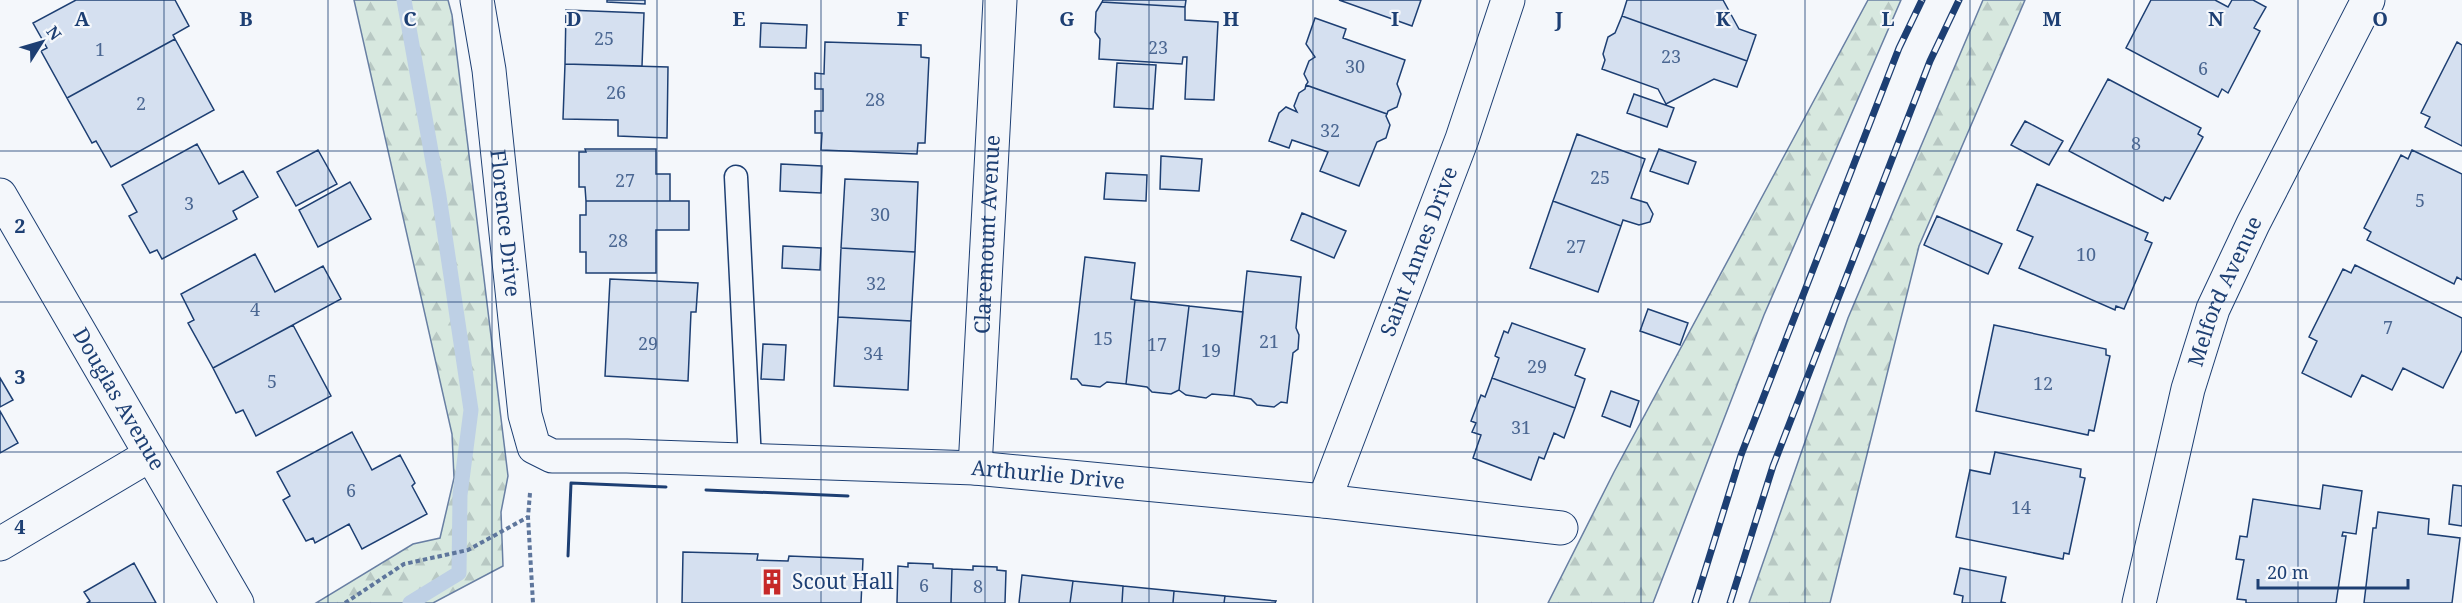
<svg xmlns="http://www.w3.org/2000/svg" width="2462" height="603" font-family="'Noto Serif',serif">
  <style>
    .forest { fill: url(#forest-firs); stroke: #687fa3; stroke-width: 1.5 }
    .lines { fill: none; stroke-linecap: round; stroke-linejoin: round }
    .stream { stroke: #bed0e5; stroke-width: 15 }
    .building { fill: #d5e0f0; stroke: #1d3f73; stroke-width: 1.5 }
    .service-casing { stroke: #1d3f73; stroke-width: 25 }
    .minor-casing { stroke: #1d3f73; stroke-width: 35 }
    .path { stroke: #5e769c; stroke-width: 4; stroke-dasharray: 4.5 3; stroke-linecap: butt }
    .service { stroke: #f4f7fb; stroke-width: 22 }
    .minor { stroke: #f4f7fb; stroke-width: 33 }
    .rail-casing { stroke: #1d3f73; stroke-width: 7 }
    .rail { stroke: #f4f7fb; stroke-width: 4.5; stroke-dasharray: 14; stroke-linecap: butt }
    .wall { stroke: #1d3f73; stroke-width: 3 }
    .grid { fill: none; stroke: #1d3f73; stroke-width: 1.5; stroke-opacity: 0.55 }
    .labels { text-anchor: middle; stroke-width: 4.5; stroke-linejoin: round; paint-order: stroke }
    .number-label { font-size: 18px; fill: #4b6792 }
    .street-label { font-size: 21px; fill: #1d3f73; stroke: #f4f7fb }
    .poi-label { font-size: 21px; fill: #1d3f73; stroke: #f4f7fb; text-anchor: start }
    .grid-label { font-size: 20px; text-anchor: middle; font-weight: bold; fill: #1d3f73; stroke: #f4f7fb; stroke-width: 4.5; stroke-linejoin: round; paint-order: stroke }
  </style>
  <defs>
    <pattern id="forest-firs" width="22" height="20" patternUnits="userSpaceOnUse" patternTransform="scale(1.5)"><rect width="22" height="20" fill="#d7e8df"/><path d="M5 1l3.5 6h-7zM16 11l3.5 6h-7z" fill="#b8c8c3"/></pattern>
  </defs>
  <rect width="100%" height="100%" fill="#f4f7fb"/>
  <path class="forest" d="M354 0H448L452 15 508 476 501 512 503 566 433 603H316L413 544 440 538 454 478 452 434Z
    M1868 0H1901L1764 315 1653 603H1548L1614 472Z
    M1983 0H2025L1919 246 1830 603H1749L1848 318Z"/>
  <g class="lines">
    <path class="stream" d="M404 0 439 196 471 410 460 495 459 573 410 603"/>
  </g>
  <path class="building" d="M76 0H175L189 26 173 35 175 39 67 98 41 51 47 48 33 23Z
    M607 0H645V4L607 2Z
    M1103 0H1186L1185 7 1102 2Z
    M1339 0H1421L1412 26Z
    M1627 0H1723L1739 29 1756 35 1747 61 1622 16Z
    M2151 0H2215L2228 7 2232 0H2253L2266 7 2254 28 2260 31 2228 93 2222 89 2218 97 2126 48Z
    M1102 2 1185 7V20L1218 22 1214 100 1185 99 1187 57H1183L1182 64 1099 59 1100 39 1095 32 1096 12Z
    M566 10 644 13 642 66 565 64Z
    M1622 16 1747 61 1737 87 1714 79 1666 104 1658 89 1602 69 1605 60 1603 54 1608 37 1615 33Z
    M1315 18 1346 29 1343 38 1405 60 1397 84 1401 94 1397 107 1388 111 1387 114 1306 85 1308 82 1304 74 1309 61 1315 57 1306 44Z
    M761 23 807 25 806 48 760 47Z
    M175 39 214 110 111 167 96 141 92 143 67 98Z
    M825 42 921 45V57L929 58 925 143H918L917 154 821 150 822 133H815V111H823V89H815V73L824 74Z
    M2457 42 2462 45V146L2425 127 2430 117 2421 113Z
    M1117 63 1156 65 1153 109 1114 107Z
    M565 64 668 67 667 138 618 136V120L563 119Z
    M2108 79 2201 128 2198 134 2203 137 2170 199 2165 197 2163 201 2069 151Z
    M1306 85 1387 114 1386 116 1390 125 1386 138 1377 142 1359 186 1320 171 1328 152 1292 140 1289 148 1269 141 1279 113 1286 107 1297 112 1294 106 1299 93 1305 89Z
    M1634 94 1674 108 1667 127 1627 113Z
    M2025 121 2063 141 2049 165 2011 145Z
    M1577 134 1645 159 1631 198 1647 203 1653 214 1650 222 1639 225 1623 220 1621 226 1553 201Z
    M197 144 219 184 243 171 258 197 233 211 237 219 162 259 157 250 150 253 129 216 137 212 122 185Z
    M585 149H656V174H670V201H586L585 187H579V152H586Z
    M1659 149 1696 162 1688 184 1650 171Z
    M318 150 337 184 296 206 277 172Z
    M2412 150 2462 174V280L2457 277 2454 284 2367 240 2371 232 2364 228 2401 155 2408 159Z
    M1161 156 1202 159 1199 191 1160 189Z
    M781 164 822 166 821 193 780 191Z
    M1106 173 1147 175 1146 201 1104 199Z
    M845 179 918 182 915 252 841 248Z
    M350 182 371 219 318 247 299 210Z
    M2037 184 2148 233 2145 240 2152 243 2124 309 2116 306 2115 310 2019 268 2033 237 2017 230Z
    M586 201H689V230H656V273H586V252H580V215H586Z
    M1553 201 1621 226 1598 292 1530 268Z
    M1302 213 1346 231 1334 258 1291 240Z
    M1937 216 2002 244 1988 274 1924 245Z
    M783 246 821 248 820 270 782 268Z
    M841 248 915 252 911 321 838 317Z
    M255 254 275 292 323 266 341 299 213 368 188 323 194 320 181 294Z
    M1085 257 1135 263 1131 299 1135 300 1126 384 1107 382 1100 387 1082 385 1077 379H1071Z
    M2355 265 2462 318V350L2443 388 2403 368 2392 390 2362 375 2351 397 2302 373 2317 341 2309 337 2343 269 2351 273Z
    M1247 271 1301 277 1296 328 1299 335 1298 349 1293 353 1287 403 1281 402 1274 407 1257 405 1251 399 1234 396Z
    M610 279 698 283 696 312H691L688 381 605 376Z
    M1135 300 1189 306 1179 390 1171 394 1152 392 1147 387 1126 384Z
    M1189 306 1243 312 1234 396 1212 394 1206 398 1186 395 1179 390Z
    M1648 309 1688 323 1680 345 1640 331Z
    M838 317 911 321 908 390 834 386Z
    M1512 323 1585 349 1575 375 1585 379 1575 408 1492 378 1499 358 1495 356 1504 331 1508 333Z
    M293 325 331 396 256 436 243 410 236 413 213 368Z
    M1994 325 2106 349V355L2110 356 2094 431 2089 430 2088 435 1976 411Z
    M763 344 786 345 784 380 761 379Z
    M0 378 13 400 0 407Z
    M1492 378 1575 408 1564 438 1554 433 1544 459 1539 457 1531 480 1473 458 1481 435 1472 432 1476 423 1471 421 1481 395 1485 397Z
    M1611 391 1639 401 1630 427 1602 416Z
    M0 411 18 443 0 453Z
    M352 432 372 470 400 455 415 483 412 486 427 514 362 549 349 524 315 543 313 538 306 541 283 500 290 496 277 472Z
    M1995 452 2081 469 2080 477 2085 478 2069 554 2064 553 2063 559 1956 537 1970 470 1990 474Z
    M2323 485 2362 491 2356 534 2343 532 2342 536H2346L2336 603H2246V600L2237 599 2244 560 2236 559 2240 536 2247 537 2253 499 2320 509Z
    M2453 485 2462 486V526L2449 524Z
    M2378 512 2429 519 2428 534 2460 538 2452 603H2364L2373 528H2376Z
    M683 552 758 554 757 560 788 561 789 556 863 559 861 603H682Z
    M134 563 156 603H87L90 601 84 592Z
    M908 563 933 564V568L952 569 951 603H897L898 566 908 567Z
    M973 566 997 567V570L1006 571 1005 603H951L952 569 973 570Z
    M1960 568 2006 577 2001 602 2006 603H1962L1963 596 1954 594Z
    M1022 575 1073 581 1070 603H1019Z
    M1073 581 1123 586 1122 603H1070Z
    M1123 586 1174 591 1173 603H1122Z
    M1174 591 1225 596 1224 603H1173Z
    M1225 596 1276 601 1275 603H1224Z"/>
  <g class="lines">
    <g class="service-casing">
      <path id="service" d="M736 177 750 461"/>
    </g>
    <g class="minor-casing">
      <g id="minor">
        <path id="s1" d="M477 0 489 70 525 415 534 447 552 456H627L975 468 1324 501 1561 528"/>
        <path id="s2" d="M0 195 237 603"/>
        <path id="s3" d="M975 468 1000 0"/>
        <path id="s4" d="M1324 501 1462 139 1508 0"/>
        <path d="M0 544 150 455"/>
        <path id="s5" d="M2139 603 2188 389 2213 309 2253 224 2368 0"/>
      </g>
    </g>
    <path class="path" d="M530 493 528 517 533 603
      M345 603 404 564 468 550 528 517"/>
    <use href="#service" class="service"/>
    <use href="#minor" class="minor"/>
    <g class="rail-casing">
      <path id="rail" d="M1695 603 1741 455 1899 48 1922 0
        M1730 603 1773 466 1930 61 1959 0"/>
    </g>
    <use href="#rail" class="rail"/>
    <path class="wall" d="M706 490 848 496
      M568 556 571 483 666 487"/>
  </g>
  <path class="grid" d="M164 0V603M328 0V603M492 0V603M657 0V603M821 0V603M985 0V603M1149 0V603M1313 0V603M1477 0V603M1641 0V603M1805 0V603M1970 0V603M2134 0V603M2298 0V603M0 151H2462M0 302H2462M0 452H2462"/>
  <defs>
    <g id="building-bare" transform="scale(2.07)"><path d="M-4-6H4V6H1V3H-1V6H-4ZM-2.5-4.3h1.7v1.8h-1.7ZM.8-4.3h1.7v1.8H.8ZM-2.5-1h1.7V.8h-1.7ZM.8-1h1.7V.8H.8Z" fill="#c62828" stroke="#f4f7fb" stroke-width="2.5" paint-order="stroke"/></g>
  </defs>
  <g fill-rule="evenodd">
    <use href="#building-bare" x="772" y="582"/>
  </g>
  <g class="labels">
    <g class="number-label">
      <text x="604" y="45">25</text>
      <text x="1158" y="54">23</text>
      <text x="100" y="56">1</text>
      <text x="1671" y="63">23</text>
      <text x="1355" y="73">30</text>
      <text x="2203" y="75">6</text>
      <text x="616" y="99">26</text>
      <text x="875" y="106">28</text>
      <text x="141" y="110">2</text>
      <text x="1330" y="137">32</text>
      <text x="2136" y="150">8</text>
      <text x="1600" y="184">25</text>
      <text x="625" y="187">27</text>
      <text x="2420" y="207">5</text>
      <text x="189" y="210">3</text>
      <text x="880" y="221">30</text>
      <text x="618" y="247">28</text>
      <text x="1576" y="253">27</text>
      <text x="2086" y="261">10</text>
      <text x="876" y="290">32</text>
      <text x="255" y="316">4</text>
      <text x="2388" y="334">7</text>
      <text x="1103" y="345">15</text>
      <text x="1269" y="348">21</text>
      <text x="648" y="350">29</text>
      <text x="1157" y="351">17</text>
      <text x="1211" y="357">19</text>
      <text x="873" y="360">34</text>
      <text x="1537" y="373">29</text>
      <text x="272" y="388">5</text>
      <text x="2043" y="390">12</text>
      <text x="1521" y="434">31</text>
      <text x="351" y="497">6</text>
      <text x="2021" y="514">14</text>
      <text x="924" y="592">6</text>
      <text x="978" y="593">8</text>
    </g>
    <g class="street-label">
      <text dy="7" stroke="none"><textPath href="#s1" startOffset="225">Florence Drive</textPath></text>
      <text dy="7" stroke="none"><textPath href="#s3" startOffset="234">Claremount Avenue</textPath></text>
      <text dy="7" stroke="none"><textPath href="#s4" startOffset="267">Saint Annes Drive</textPath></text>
      <text dy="7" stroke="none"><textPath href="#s5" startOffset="324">Melford Avenue</textPath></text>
      <text dy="7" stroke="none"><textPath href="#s2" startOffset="236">Douglas Avenue</textPath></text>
      <text dy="7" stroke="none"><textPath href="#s1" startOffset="968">Arthurlie Drive</textPath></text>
    </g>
    <g class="poi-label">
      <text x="792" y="589">Scout Hall</text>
    </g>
  </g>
  <g class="grid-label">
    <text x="82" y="26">A</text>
    <text x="246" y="26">B</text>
    <text x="410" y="26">C</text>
    <text x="574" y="26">D</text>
    <text x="739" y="26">E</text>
    <text x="903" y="26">F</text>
    <text x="1067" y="26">G</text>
    <text x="1231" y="26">H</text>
    <text x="1395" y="26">I</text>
    <text x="1559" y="26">J</text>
    <text x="1723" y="26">K</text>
    <text x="1888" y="26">L</text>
    <text x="2052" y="26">M</text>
    <text x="2216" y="26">N</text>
    <text x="2380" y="26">O</text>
    <text x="20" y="233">2</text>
    <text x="20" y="384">3</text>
    <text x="20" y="534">4</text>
  </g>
  <g transform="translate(42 42) rotate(53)" stroke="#f4f7fb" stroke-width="4.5" paint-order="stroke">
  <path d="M0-4.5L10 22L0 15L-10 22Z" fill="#1d3f73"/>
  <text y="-9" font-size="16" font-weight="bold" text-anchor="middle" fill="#1d3f73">N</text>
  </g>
  <path d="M2258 579v9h150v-9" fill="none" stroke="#1d3f73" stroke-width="3"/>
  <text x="2267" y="579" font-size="18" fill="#1d3f73" stroke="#f4f7fb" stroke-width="4.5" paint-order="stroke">20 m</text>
</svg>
